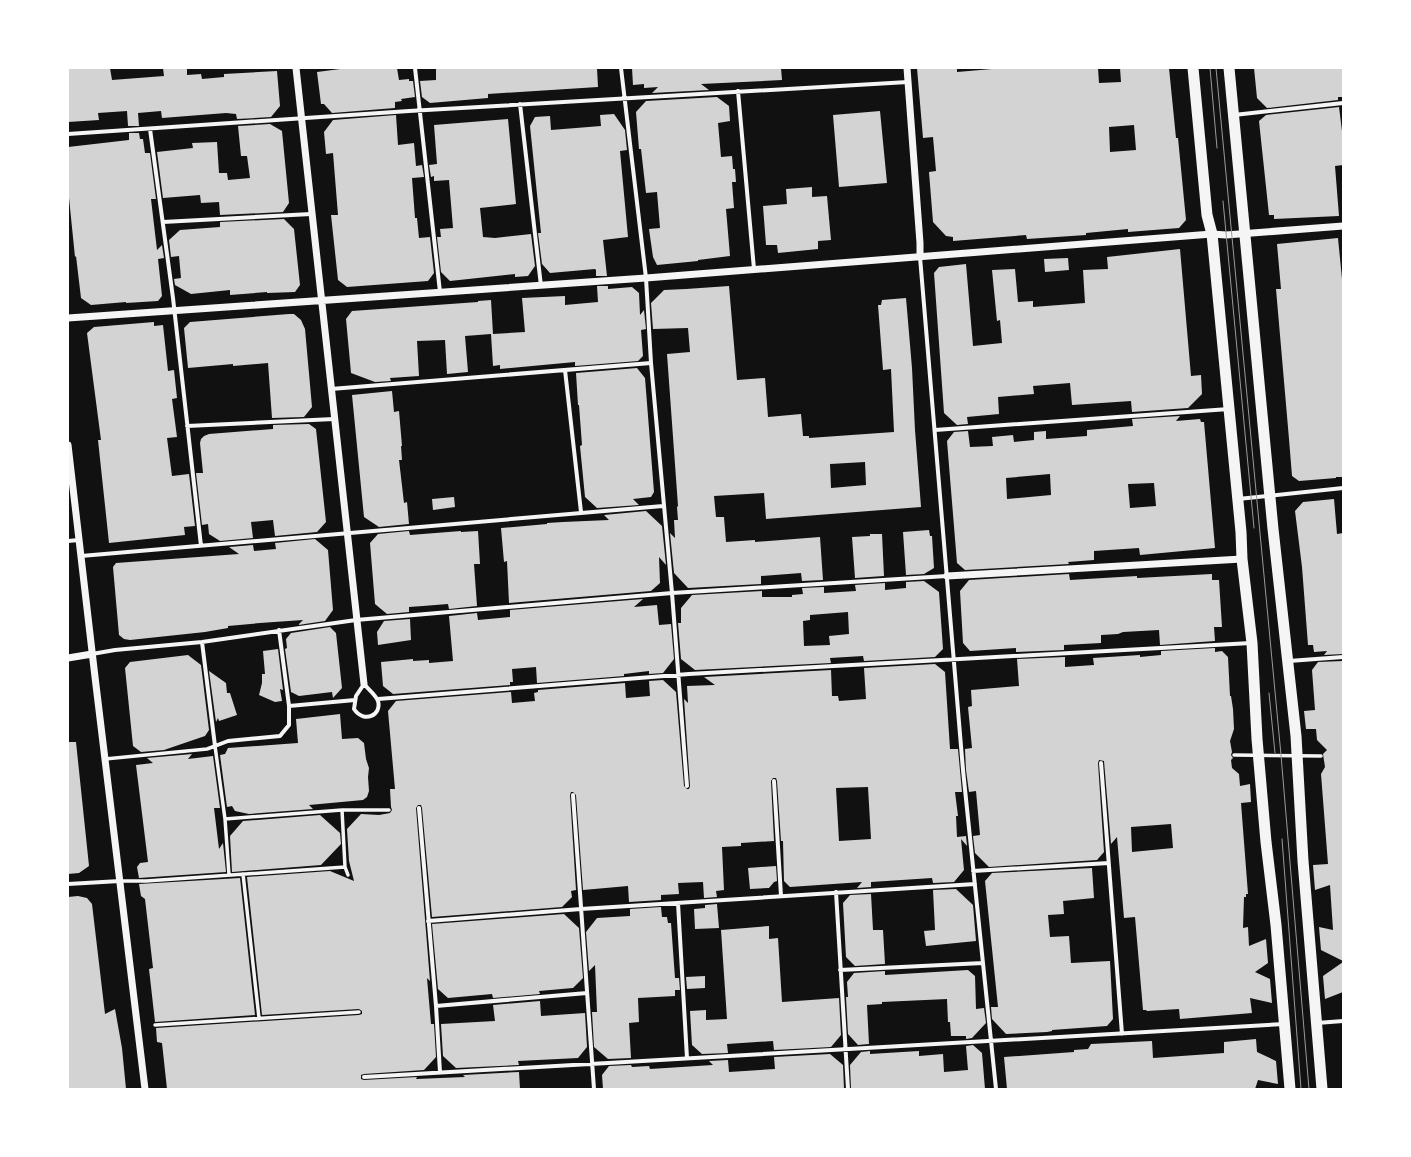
<svg xmlns="http://www.w3.org/2000/svg" width="1411" height="1157" font-family="'Nunito Sans',sans-serif">
  <style>
    .building { fill: #d3d3d3; fill-rule: evenodd }
    .lines { fill: none; stroke-linecap: round; stroke-linejoin: round }
    .pedestrian { stroke: #f5f5f5; stroke-width: 3.5 }
    .minor { stroke: #f5f5f5; stroke-width: 4 }
    .tertiary { stroke: #f5f5f5; stroke-width: 7 }
    .trunk { stroke: #f5f5f5; stroke-width: 11 }
    .tram { stroke: #9a9a9a; stroke-width: 1 }
  </style>
  <rect width="100%" height="100%" fill="#111"/>
  <path class="building" d="M68 68H110L112 80 164 76 163 68H187V75L201 74 202 79 224 77V74L277 71 280 106 271 117 237 119 236 114 226 113 162 118 161 111 138 113 139 126H128L127 111 98 113 99 120 68 122Z
    M348 68H397L399 80 409 79V81H413L415 97 401 99 402 101 395 102V108L332 113 324 104H321L317 72Z
    M436 68H597L598 87 488 94V98L430 103 422 97 420 81 436 80Z
    M632 68H781L782 80 701 84 709 90 652 93 658 87 644 88V84L633 85Z
    M917 68H957V72L992 69 991 68H1098L1099 83 1121 82 1120 68H1169L1176 138H1178L1186 220 1179 228 1128 232V229L1086 233V235L1027 239 1026 235 953 241V237L946 236 933 222 929 172 936 171 933 137 923 138ZM1134 125 1136 150 1110 152 1109 127Z
    M1254 68H1343V97H1338V100L1267 108 1257 98Z
    M717 97 729 106 730 121 718 123 721 157 732 156 733 169H735L736 182H732L734 208 726 209 730 256 698 260V261L657 265 653 257 649 229 660 228 657 192 646 193 641 149H639L636 112 646 101Z
    M1339 107 1343 139V165L1335 166 1339 216 1274 219V215H1269L1259 121 1266 115Z
    M880 111 887 183 839 187 833 115Z
    M614 114 625 130 627 150 620 151 628 237 603 240 607 276H596V270L595 269 550 273 542 264 538 233H541L530 126 535 117 550 116 551 130 601 126 600 115Z
    M396 115 398 145 414 143 416 166 422 165 424 177 412 178 415 218H417L419 238 430 237 434 273 428 281 347 287 338 280 331 215H338L333 153 326 154 324 132 333 120Z
    M508 119 516 204 480 208 483 237 495 238 531 234 535 266 528 276 515 277V274L450 281 441 272 437 237H441L440 229 453 228 449 180 434 181V176L431 177 429 165 437 164 434 125Z
    M270 124 282 131 289 203 283 212 220 215 219 202 201 203 200 195 163 198 157 152 193 148 192 143 217 142 219 173H227L228 180 250 178 247 156H241L238 126Z
    M129 133H139L140 139H143L145 153H150L156 199H151L157 250 162 245 164 258 158 259 162 296 158 301 126 303V302L91 305 81 298 76 256 75 257 68 188V147L129 140Z
    M812 187V197L827 196 831 240 818 241V249L778 253 777 245H766L763 206 787 204 786 189Z
    M284 219 294 229 300 285 295 292 267 293V292L230 295V290L191 294 175 285 174 279 181 278 179 256 171 257 169 240 180 230 220 227V222Z
    M1338 238 1343 289V477H1336V478L1299 481 1292 476 1289 439 1276 289H1281L1277 244Z
    M1180 249 1191 376 1201 375 1202 394 1188 408 1132 412 1131 401 1072 405 1070 383 1033 386 1034 394 998 397 999 414 967 417 968 424 957 425 944 413 934 273 939 267 966 264 973 346 1002 343 1000 320 997 321 992 270 1015 269 1018 302 1033 301V307L1085 303 1083 270 1108 269 1107 257Z
    M1068 258 1069 270 1045 272 1044 259Z
    M597 286H608V289L632 287 639 293 640 315 644 310 646 329 641 330 643 356 638 361 575 366V362L500 369V365L493 366 491 334 465 336 468 372 447 374 445 340 417 341 419 376 390 378 391 381 375 382 351 373 346 319 352 311 478 302V301L491 300 493 334 525 332 522 298 565 296V305L598 302Z
    M729 286 737 380 765 378 768 417 801 414 803 436H809V438L894 432 891 369 883 370 878 305H881L882 300 906 298 912 368 915 430 921 507 766 519 764 493 714 496 716 517H724L726 542 755 540V542L820 537 823 580 802 581 801 573 761 576V584L688 588 674 573 670 533 675 538 674 520H678L677 507 678 506 667 354 690 352 688 328 653 329 651 303 664 290 686 289ZM865 462 866 485 831 488 830 464Z
    M289 314H294L301 320 305 329 312 407 304 417 272 418 268 363 233 366V364L188 368 184 328 190 322Z
    M154 322V326L163 325 168 371 174 370 177 398 172 399 177 437 167 438 172 476 189 474 195 526 184 527 185 535 109 543 98 440H101L87 333 94 327Z
    M637 368 645 378 654 492 651 497 633 499 639 505 597 508 585 497 580 446 582 445 579 405H578L576 373Z
    M392 391 394 412 399 411 402 446H401L402 460H399L404 503 407 502 409 524 379 527 364 517 352 395Z
    M1180 416 1176 421 1200 419 1201 422H1204L1215 548 1140 555 1139 548 1094 551V560L1068 562 1069 564 965 570 957 563 947 441 954 432 968 431 970 447 993 446 992 437 1013 435 1014 442 1034 440V432L1046 431V439L1087 436V430L1133 426 1132 419ZM1050 474 1051 495 1007 499 1006 478ZM1154 483 1156 506 1130 508 1128 484Z
    M309 424 316 429 326 522 317 532 275 536 273 520 251 522 253 538 220 541 209 534 208 524 202 525 196 473H203L200 443 201 439 204 436 209 434 273 429V425Z
    M454 497 455 507 433 510 432 499Z
    M1334 499 1337 534 1343 533V654L1324 655 1327 651 1314 652 1313 645H1308L1302 567 1295 511 1303 502Z
    M646 511 662 526 666 565 659 557 660 583 651 591 509 603 507 561 504 562 501 528 547 524V523L563 522 609 520 604 515Z
    M929 530 930 536H932L934 568 924 574 906 575 903 532Z
    M409 531 410 535 461 531V532L478 531 480 564H474L477 606 449 609 448 604 423 606 409 607V612L387 614 375 604 370 543 378 534Z
    M870 534H882L884 576 855 578 852 537 870 536Z
    M315 539 328 550 333 610 325 621 298 625 303 620 260 623 228 626V628L205 632 130 640 124 639 119 635 113 567 116 563 239 554 229 547 253 545 254 551 276 549 275 543Z
    M1069 574 1070 580 1137 576V578L1212 574V580H1219L1222 627H1214L1215 641 1160 645 1159 630 1123 632 1118 634 1101 635V643L1064 645V650L1016 652V648L970 651 963 643 960 591 969 580Z
    M924 581 939 592 943 649 935 657 864 661 863 656 830 658 831 663 695 670 681 659 678 623H681V608L692 595 762 591V597H792V595L803 594 802 588 824 587V593L856 591 855 585 885 583V590L906 588V582ZM848 612 849 634 829 636 830 645 804 646 803 621 810 620V615Z
    M643 599 634 607 657 605 659 625 671 624 674 659 663 673 649 674V671L624 674V676L537 683 536 667 512 669 513 682H510V685L393 694 383 686 381 662 413 659V661L429 660V663L453 661 449 616 477 613 478 620 510 617V610Z
    M410 619 411 640 378 645 377 632 384 621Z
    M330 627 336 633 342 688 333 698 332 692 299 696 291 692 285 649 287 648 286 639 291 633Z
    M1215 648V652L1222 651 1228 657 1230 696H1231L1233 709 1234 729 1230 741 1232 752 1231 755 1233 758 1231 760 1232 768 1239 774 1240 786 1250 784 1251 802 1241 803 1248 894H1246V897H1244L1243 928 1248 927 1249 946 1266 939 1268 963 1255 972 1270 979 1272 1003 1250 998 1252 1013 1180 1019 1179 1009 1147 1011 1146 1010H1143L1135 917 1124 918 1117 837 1111 844 1104 761 1099 760 1098 763 1104 852 1097 860 989 867 975 853 973 836 980 835 976 791 969 792 966 770 965 749 972 748 968 707 972 706 971 690 1019 686 1017 659 1065 657V667L1094 665 1093 658 1140 655V657L1161 655V651ZM1171 824 1173 848 1132 852 1131 827Z
    M278 649 283 690 280 689 282 701 275 702 259 695 262 683V674H265L263 651Z
    M188 655 201 665 209 730 205 736 164 750 141 752 133 746 125 668 130 662Z
    M1343 661V961L1321 950 1319 927 1333 930 1330 885 1315 890 1313 865 1328 864 1321 774 1325 767 1323 754 1327 750 1317 740 1316 729H1306L1304 711 1315 710 1312 670 1318 662Z
    M935 664 945 672 950 749H958L962 792H955L958 816H956L957 837 966 836 967 846 961 839 964 870 954 882 933 883 932 878 871 882V887L857 888 862 882 790 887 784 881 783 841H781L777 781 776 778H773L771 781 774 841 741 843V846L722 847 724 890 716 891 717 897 704 898 703 882 678 883 679 894 661 895V900L629 902 628 886 583 890 576 795 573 792H571L570 795 576 890 571 891 572 897 562 907 432 917 422 808 421 805H418L416 808 430 981 427 978 431 1024H434L436 1057 424 1070 364 1074 361 1075V1079L364 1080 417 1077 416 1079 465 1077 463 1075 519 1072 520 1089H167L162 1043 157 1042 156 1028 359 1015 362 1014V1011L359 1009 262 1015 247 877 330 871 354 881 349 861 347 829 361 814 379 815 390 813 392 810 391 807 390 789H395L388 711 396 701 511 692 512 703 535 701 534 693 538 692V690L625 683 626 698 650 696 649 681 663 680 676 692 684 786 687 789H689L690 786 684 699 688 703 687 686 715 685 704 677 831 670 832 696H838L839 701 866 699 864 668ZM868 787 871 839 839 841 836 788Z
    M209 671 226 683 227 693H230L237 715 219 721 218 718 216 722Z
    M340 714 342 739 358 738 364 743 366 759 369 768 368 777 369 791 367 797 363 800 309 805 313 809 249 814 235 811 232 806 227 807 220 755 225 754 228 748 298 743 296 719Z
    M68 742H76L89 866 79 873 68 874Z
    M192 754 188 759 213 756 220 808H214L219 849 223 843 226 872 139 878 137 867 140 863 148 862 136 765 153 763 147 758Z
    M320 815 340 833 341 844 321 865 232 872 230 836 243 821Z
    M776 866 777 881 774 882 769 888 750 889 748 868Z
    M1092 868 1094 898 1063 901 1064 914 1048 915 1050 937 1069 936 1071 963 1110 961 1113 1019 1107 1026 1052 1030V1031L1047 1032 1006 1034 992 1019 991 1007H998L985 881 992 873Z
    M240 878 255 1015 155 1022 149 969 153 968 145 899 141 896 139 884Z
    M956 889 973 905 976 941 926 946 924 931 935 930 933 890Z
    M871 894 873 930H883L885 964 855 966 846 957 843 903 850 895Z
    M78 896 87 898 92 904 105 1014 115 1009 122 1048 126 1089H68V897Z
    M717 904 719 928 695 929 694 909 705 908V905Z
    M661 907 662 917H667L668 923H671L675 978H679L680 990H675V996L638 998 639 1022 629 1023 631 1058 608 1059 594 1047 592 1012H597L595 965 589 971 586 932 597 918 630 916V909Z
    M564 914 579 928 583 978 573 988 539 991 540 994 493 998 492 994 448 998 438 989 432 924Z
    M769 926V939L778 938 782 1002 839 998 841 1035 831 1047 774 1050 773 1041 727 1044 728 1053 702 1054 692 1045 690 1011 706 1010V1020L727 1019 721 930Z
    M1343 962V992L1325 999 1323 976Z
    M968 970 975 976 976 1009 984 1008 986 1023 972 1038 966 1039V1036H951L950 1022H948L947 999 882 1002V1004L867 1005 869 1044 858 1045 848 1034 846 997H848L847 982 854 973 885 971V975Z
    M705 976V988L687 989 686 977Z
    M540 1001 541 1016 585 1013 587 1047 578 1058 518 1061 519 1065 456 1068 443 1056 441 1024 495 1021 493 1005Z
    M1256 1039 1257 1052 1276 1061 1278 1084 1258 1080 1255 1089H1007L1004 1057 1074 1052V1050L1088 1049 1091 1044 1152 1041 1153 1058 1224 1053V1042Z
    M973 1045 982 1053 985 1089H851L850 1065 861 1052 870 1051V1054L919 1051V1056L943 1054 944 1072 968 1070 966 1046Z
    M830 1054 843 1065 844 1089H603L602 1075 609 1066 631 1065 632 1067 649 1066 650 1069 713 1065 709 1061 728 1060 729 1072 775 1069 774 1057Z"/>
  <g class="lines">
    <path class="pedestrian" d="M1234 755 1321 756
      M105 759 207 749 215 746 225 819 229 875
      M342 810 345 867 348 875
      M225 819 342 810H389
      M243 874 259 1018
      M120 881H146L345 867
      M155 1025 359 1012"/>
    <path class="minor" d="M415 68 440 292
      M621 68 646 278 651 363 672 593 687 786
      M738 91 754 269
      M520 104 541 286
      M1234 115 1343 103
      M150 129 173 298 201 546
      M68 134 409 111 908 82
      M163 222 311 214
      M920 257 963 770 996 1089
      M565 370 581 512
      M331 389 651 363
      M187 426 334 419
      M935 430 1229 409
      M1238 499 1343 488
      M68 541 79 540
      M81 556 663 506
      M279 630 289 706 355 700
      M202 642 215 746 228 741 280 736 289 725V706
      M92 654 115 650 202 642 356 620 672 593 947 576
      M1289 661 1343 657
      M364 684C368 689 376 695 378 701 382 715 364 724 354 709L356 696Z
      M378 699 689 674 1251 643
      M1101 763 1122 1034
      M774 781 781 896
      M573 795 594 1089
      M419 808 436 1006 440 1072
      M973 871 1109 863
      M68 884 120 881
      M836 892 848 1089
      M678 903 687 1058
      M428 921 581 909 975 884
      M840 970 983 963
      M436 1006 587 993
      M1317 1023 1343 1021
      M364 1077 1284 1024"/>
    <path class="tertiary" d="M296 68 364 684
      M907 68 920 243V257
      M68 318 646 278 1212 234 1226 235 1343 226
      M68 445 95 677 145 1089
      M947 576 1242 559
      M68 658 92 654"/>
    <path class="trunk" d="M1193 68 1207 215 1212 234 1241 532 1242 559 1252 643 1257 739 1266 842 1276 925 1290 1089
      M1229 68 1273 529 1296 736 1303 861 1322 1089"/>
    <path class="tram" d="M1210 68 1217 148
      M1216 68 1281 755 1309 1089
      M1223 201 1254 528
      M1269 693 1275 753
      M1282 839 1301 1089"/>
  </g>
  <rect width="1411" height="1157" fill="none" stroke="#ffffff" stroke-width="138"/>
</svg>
